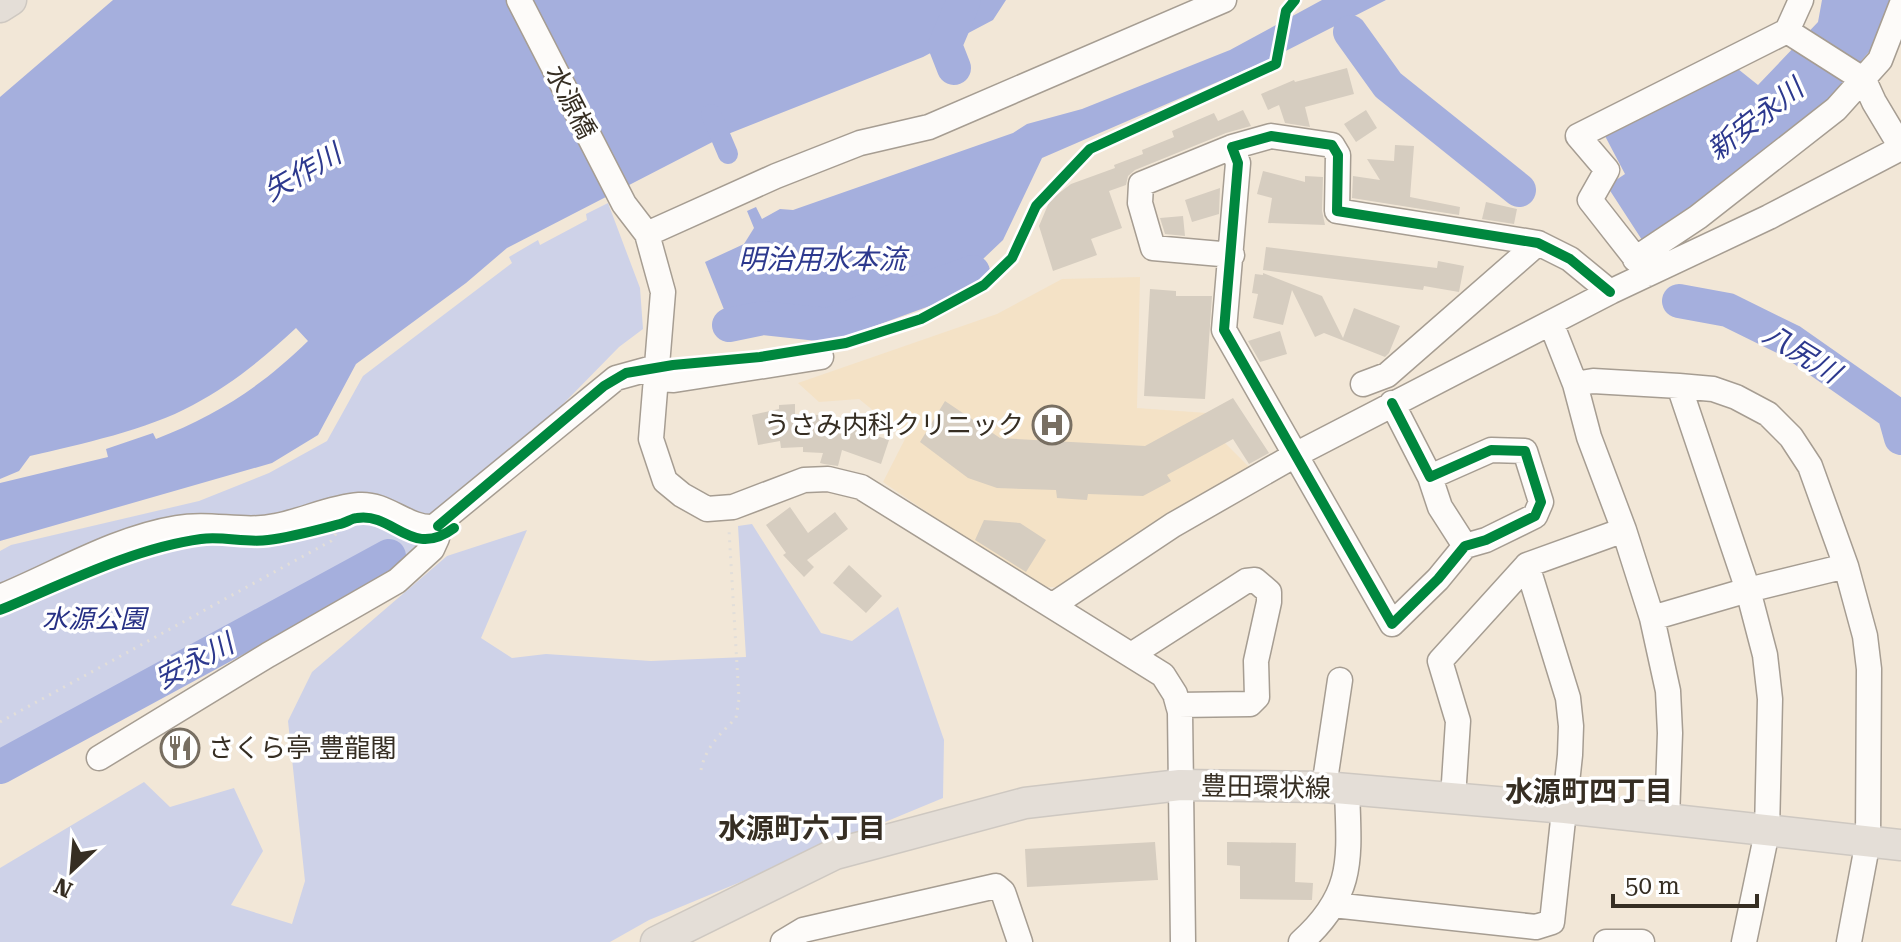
<svg xmlns="http://www.w3.org/2000/svg" width="1901" height="942" font-family="'Roboto Serif','Noto Sans JP',serif">
  <style>
    .built { fill: #f4e2c6 }
    .green { fill: #ced2e8 }
    .water { fill: #a5afdd }
    .lines { fill: none; stroke-linecap: round; stroke-linejoin: round }
    .canal { stroke: #a5afdd; stroke-width: 20 }
    .river { stroke: #a5afdd; stroke-width: 34 }
    .building { fill: #d6cdc0 }
    .minor-casing { stroke: #a69d92; stroke-width: 27 }
    .major-casing { stroke: #cec8c1; stroke-width: 33 }
    .path { stroke: #e2ded9; stroke-width: 3; stroke-dasharray: 2 6; stroke-linecap: butt }
    .minor { stroke: #fdfbf9; stroke-width: 24 }
    .major { stroke: #e4ded7; stroke-width: 30 }
    .cycleway-casing { stroke: #fff; stroke-width: 15 }
    .cycleway { stroke: #00873e; stroke-width: 10 }
    .labels { text-anchor: middle; stroke-width: 7; stroke-linejoin: round; paint-order: stroke }
    .street-label { font-size: 26px; fill: #362e23; stroke: #fff }
    .poi-label { font-size: 26px; fill: #362e23; stroke: #fff; text-anchor: end }
    .park-label { font-size: 26px; font-style: italic; fill: #273185; stroke: #fff }
    .water-label { font-size: 28px; font-style: italic; fill: #2d398e; stroke: #fff }
    .neighbourhood-label { font-size: 28px; font-weight: bold; fill: #362e23; stroke: #fff }
  </style>
  <rect width="100%" height="100%" fill="#f2e7d7"/>
  <path class="built" d="M1140 277 1137 408 1207 413 1225 443 1251 469 1060 587H1047L1023 578 883 482 906 437 859 399 819 402 798 383 997 314 1062 279Z"/>
  <path class="green" d="M608 203 640 288 643 329 619 347 424 546 274 634 191 672 0 777V551L11 545 199 501 269 473 327 441 363 376 512 263 509 257 538 240 540 245 587 220 586 214Z
    M752 524 821 633 852 641 898 607 944 740 943 798 649 920 610 942H0V868L144 782 170 807 234 788 263 851 231 905 292 924 305 881 288 721 312 672 447 556 527 530 481 638 512 658 546 654 651 661 746 657 738 526Z"/>
  <path class="water" d="M113 0H1006L993 20 923 57 728 134 507 248 466 283 356 364 318 435 272 463 0 541V483L108 457 106 449 153 433 156 439C217 415 261 387 308 341L296 328C264 358 232 384 193 405 147 430 81 444 30 456L19 471 0 479V97Z
    M1322 0H1386L1266 61 1042 158 1003 240 983 259 836 313 814 318 774 310 753 309 727 317 705 262 744 244 754 228 747 211 756 207 762 219 780 209 793 210 1013 133 1027 124 1082 109 1230 50Z
    M1822 0H1896L1875 45 1824 104 1773 147 1644 243 1607 186 1625 174 1605 136 1738 69 1758 85 1818 22Z"/>
  <g class="lines">
    <path class="canal" d="M711 114 728 154"/>
    <path class="river" d="M1350 32 1388 85 1519 190
      M954 68 945 45 964 0
      M1679 301 1728 310 1791 341 1894 413 1901 438
      M729 325 763 318 828 325 973 272
      M0 767 389 556"/>
  </g>
  <path class="building" d="M1347 68 1354 94 1305 107 1310 127 1285 123 1279 105 1268 110 1261 94 1294 80 1295 82Z
    M1243 110 1251 126 1226 133 1135 170 1128 176 1126 185 1109 191 1122 228 1091 239 1097 255 1053 271 1039 226 1050 200 1071 184 1115 168 1114 165 1143 154 1142 150 1174 137 1172 131 1214 113 1218 121Z
    M1366 110 1377 128 1356 142 1344 124Z
    M1395 145 1414 146 1410 197 1460 207 1459 215 1352 198 1353 176 1380 180 1367 159 1394 161Z
    M1263 171 1305 182V176L1323 177 1322 211 1325 225 1268 223 1272 198 1257 194Z
    M1220 188 1219 214 1192 222 1185 200Z
    M1486 202 1517 209 1514 224 1482 219Z
    M1183 216 1185 236 1165 234 1160 218Z
    M1266 247 1437 268 1438 261 1464 266 1459 292 1424 286 1423 290 1263 270Z
    M1263 273 1322 296 1343 338 1354 308 1400 326 1389 353 1385 357 1324 333 1315 337 1292 290 1283 325 1253 318 1258 294 1252 293 1255 274 1263 275Z
    M1150 289 1176 291V296H1212L1205 399 1144 396Z
    M1280 331 1287 354 1260 362 1248 341Z
    M1233 398 1269 453 1249 464 1233 439 1167 475 1171 481 1143 496 1088 494 1087 500 1057 498 1056 490 997 488 968 478 920 442 945 401 1000 438 1145 446Z
    M795 404V414L819 415V417L889 440 881 464 842 450 838 466 824 464 820 463 823 453 803 452V447L781 448 780 441 758 445 752 415 779 409V405Z
    M790 507 808 533 835 512 848 529 807 560 814 567 804 577 783 555 786 553 766 525Z
    M984 520 1020 523 1046 540 1026 572 975 540Z
    M849 565 882 596 866 613 833 583Z
    M1155 842 1158 880 1027 887 1025 849Z
    M1227 842 1296 843 1295 882 1313 883 1312 900 1240 899V866L1227 865Z"/>
  <g class="lines">
    <g class="minor-casing">
      <path id="minor" d="M519 0 624 204 647 234 663 292 651 439 665 481 682 495 707 509 733 507 804 480 828 479 861 487 1163 675 1175 694 1180 712 1183 942
        M1787 31 1864 80 1874 102 1901 147
        M647 234 776 176 860 143 929 127 1224 0
        M1232 255 1153 248 1140 203 1141 184 1232 147
        M1635 259 1698 217 1836 109 1880 60 1901 6
        M1648 274 1590 200 1607 170 1578 136 1787 31 1801 0
        M1551 323 1575 384 1589 437 1624 530 1652 618 1668 691 1670 733 1667 819
        M654 379 674 380 821 357
        M1363 384 1387 375 1538 243
        M1575 384 1593 381 1679 386 1713 389 1736 397 1768 414 1791 437 1810 466 1846 566 1865 636 1869 669 1868 841 1849 942
        M1679 386 1748 590 1765 655 1770 699 1767 832 1744 942
        M1392 403 1430 477 1491 450 1525 451 1541 502 1535 516 1486 540 1465 546 1438 579 1392 624 1224 330 1238 163 1232 147 1271 136 1332 145 1338 155 1337 211 1538 243 1570 259 1610 292
        M1430 477 1440 507 1465 546
        M0 597C58 573 116 538 177 528 210 522 244 533 276 526 303 521 331 507 359 505 387 503 407 529 434 527L616 378 656 367
        M1053 605 1173 525 1297 454 1610 292 1769 217 1901 148
        M1652 618 1748 590 1846 566
        M1131 655 1246 581 1255 580 1269 592V602L1256 661 1257 697 1250 704 1178 705
        M99 758 268 655 397 581 432 549 437 538 438 526
        M1324 787 1340 680
        M1453 798 1458 721 1440 661 1527 565 1624 530
        M1333 905 1536 927 1552 922 1570 755 1571 726 1568 698 1527 565
        M783 942 803 930 996 886 1003 892 1020 942
        M1301 942C1356 893 1349 857 1347 789
        M1606 942H1642"/>
    </g>
    <g class="major-casing">
      <path id="major" d="M0 7 11 0
        M656 942 835 854 1025 803 1180 785 1324 787 1565 808 1901 845"/>
    </g>
    <path class="path" d="M0 722 331 541 337 532
      M701 770C705 748 721 733 736 718L739 699 729 530"/>
    <use href="#minor" class="minor"/>
    <use href="#major" class="major"/>
    <g class="cycleway-casing">
      <path id="cycleway" d="M1392 403 1430 477 1491 450 1525 451 1541 502 1535 516 1486 540 1465 546 1438 579 1392 624 1224 330 1238 163 1232 147 1271 136 1332 145 1338 155 1337 211 1538 243 1570 259 1610 292
        M438 526 604 386 626 373 673 365 760 357 846 343 921 319 984 285 1012 258 1036 206 1090 149 1276 64 1286 11 1295 0
        M0 610C63 584 134 548 201 539 223 536 246 543 268 540 292 537 317 530 340 524 346 523 352 518 357 518 394 512 411 560 454 528"/>
    </g>
    <use href="#cycleway" class="cycleway"/>
  </g>
  <defs>
    <g id="hospital-ring" transform="scale(2)"><circle r="9.5" fill="#fff" stroke="#786f62" stroke-width="1.5"/><path d="M-5-5h3v3.5h4V-5h3V5h-3V1.5h-4V5h-3Z" fill="#786f62"/></g>
    <g id="restaurant-ring" transform="scale(2)"><circle r="9.5" fill="#fff" stroke="#786f62" stroke-width="1.5"/><path d="M-5-6h1v4h1v-4h1v4h1v-4h1v5L-1.5 .5V6h-2V.5L-5-1ZM5-6V6H3V1.5H1.5Q1.5-4 5-6Z" fill="#786f62"/></g>
  </defs>
  <g fill-rule="evenodd">
    <use href="#hospital-ring" x="1052" y="425"/>
    <use href="#restaurant-ring" x="180" y="748"/>
  </g>
  <g class="labels">
    <g class="street-label">
      <text transform="translate(571 102) rotate(63)" y="9">水源橋</text>
      <text transform="translate(1266 787) rotate(1)" y="9">豊田環状線</text>
    </g>
    <g class="poi-label">
      <text x="1024" y="434">うさみ内科クリニック</text>
      <text x="208" y="757" text-anchor="start">さくら亭 豊龍閣</text>
    </g>
    <g class="park-label">
      <text x="94" y="628">水源公園</text>
    </g>
    <g class="water-label">
      <text transform="translate(1755 119) rotate(-38)" y="10">新安永川</text>
      <text transform="translate(302 172) rotate(-30)" y="10">矢作川</text>
      <text x="822" y="269">明治用水本流</text>
      <text transform="translate(1802 353) rotate(32)" y="10">八尻川</text>
      <text transform="translate(194 661) rotate(-28)" y="10">安永川</text>
    </g>
    <g class="neighbourhood-label">
      <text x="1589" y="801">水源町四丁目</text>
      <text x="802" y="838">水源町六丁目</text>
    </g>
  </g>
  <g transform="translate(72 870) rotate(206)" stroke="#ffffff" stroke-width="6" paint-order="stroke">
  <path d="M0-6L14 30L0 20L-14 30Z" fill="#362e23"/>
  <text y="-12" font-size="22" font-weight="bold" text-anchor="middle" fill="#362e23">N</text>
  </g>
  <path d="M1613 894v12h144v-12" fill="none" stroke="#362e23" stroke-width="4"/>
  <text x="1625" y="894" font-size="24" fill="#362e23" stroke="#ffffff" stroke-width="6" paint-order="stroke">50 m</text>
</svg>
